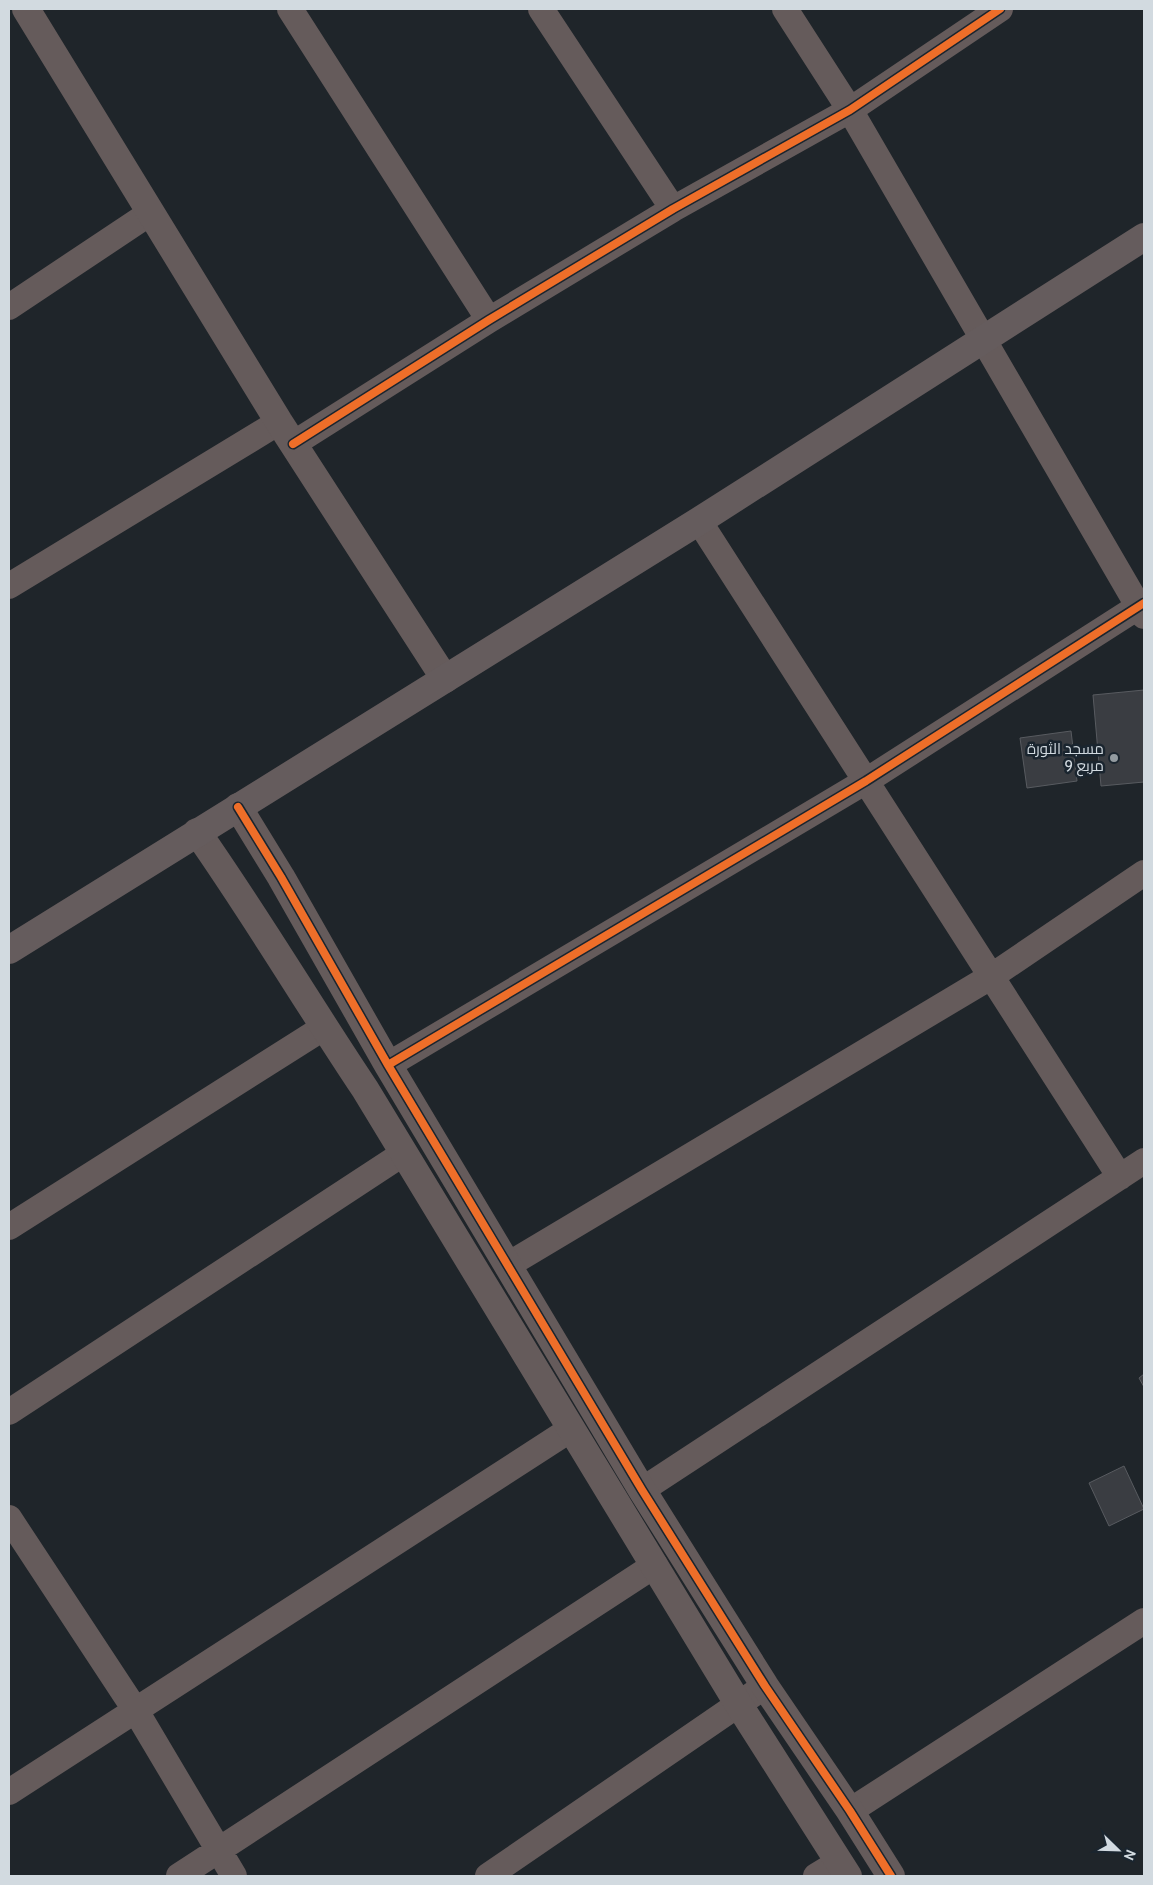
<svg xmlns="http://www.w3.org/2000/svg" width="1153" height="1885" font-family="Cabin,Cairo,sans-serif">
  <style>
    .building { fill: #3a3d42; stroke: #585b60 }
    .lines { fill: none; stroke-linecap: round; stroke-linejoin: round }
    .minor { stroke: #655b5b; stroke-width: 26 }
    .tertiary { stroke: #655b5b; stroke-width: 28 }
    .primary { stroke: #655c5d; stroke-width: 28 }
    .cycleway-casing { stroke: #1a252f; stroke-width: 11 }
    .cycleway { stroke: #ee6e29; stroke-width: 8 }
    .poi-dot { fill: #939ba0; stroke: #1a252f; stroke-width: 2 }
    .labels { text-anchor: middle; stroke-width: 5; stroke-linejoin: round; paint-order: stroke }
    .poi-label { font-size: 15px; fill: #d2dae0; stroke: #1a252f; text-anchor: end }
  </style>
  <rect width="100%" height="100%" fill="#1f252a"/>
  <path class="building" d="M1144 690V782L1101 786 1093 695Z
    M1071 731 1077 781 1027 788 1020 738Z
    M1144 1374V1387L1139 1378Z
    M1124 1466 1144 1509 1109 1526 1089 1483Z"/>
  <g class="lines">
    <path class="minor" d="M290 9 489 320
      M541 9 673 209
      M785 9 850 110 1144 616
      M9 307 150 213
      M293 444 489 320 673 209 850 110 1000 9
      M699 521 1120 1177
      M9 586 279 422
      M388 1065 866 781 1144 603
      M9 1227 323 1028
      M508 1265 992 976 1144 873
      M9 1412 404 1153
      M642 1490 1144 1161
      M9 1518 136 1711 234 1876
      M9 1792 571 1429
      M850 1811 1144 1621
      M179 1876 655 1565
      M488 1876 765 1686
      M816 1876 839 1862"/>
    <path class="tertiary" d="M26 9 279 422 445 679
      M238 807 281 877 388 1065 642 1490 765 1686 850 1811 891 1876
      M197 832C256 916 308 1004 365 1089L739 1705 848 1876"/>
    <path class="primary" d="M9 950 699 521 1144 237"/>
    <g class="cycleway-casing">
      <path id="cycleway" d="M293 444 489 320 673 209 850 110 1000 9
        M238 807 281 877 388 1065 642 1490 765 1686 850 1811 891 1876
        M388 1065 866 781 1144 603"/>
    </g>
    <use href="#cycleway" class="cycleway"/>
  </g>
  <circle class="poi-dot" cx="1114" cy="758" r="5"/>
  <g class="labels">
    <g class="poi-label">
      <text x="1104" y="754">مسجد الثورة<tspan x="1104" dy="17">مربع 9</tspan></text>
    </g>
  </g>
  <rect width="1153" height="1885" fill="none" stroke="#d2dae0" stroke-width="20"/>
  <g transform="translate(1118 1850) rotate(113)" stroke="#1a252f" stroke-width="4" paint-order="stroke">
  <path d="M0-4L9 19L0 12L-9 19Z" fill="#d2dae0"/>
  <text y="-8" font-size="14" font-weight="bold" text-anchor="middle" fill="#d2dae0">N</text>
  </g>
</svg>
